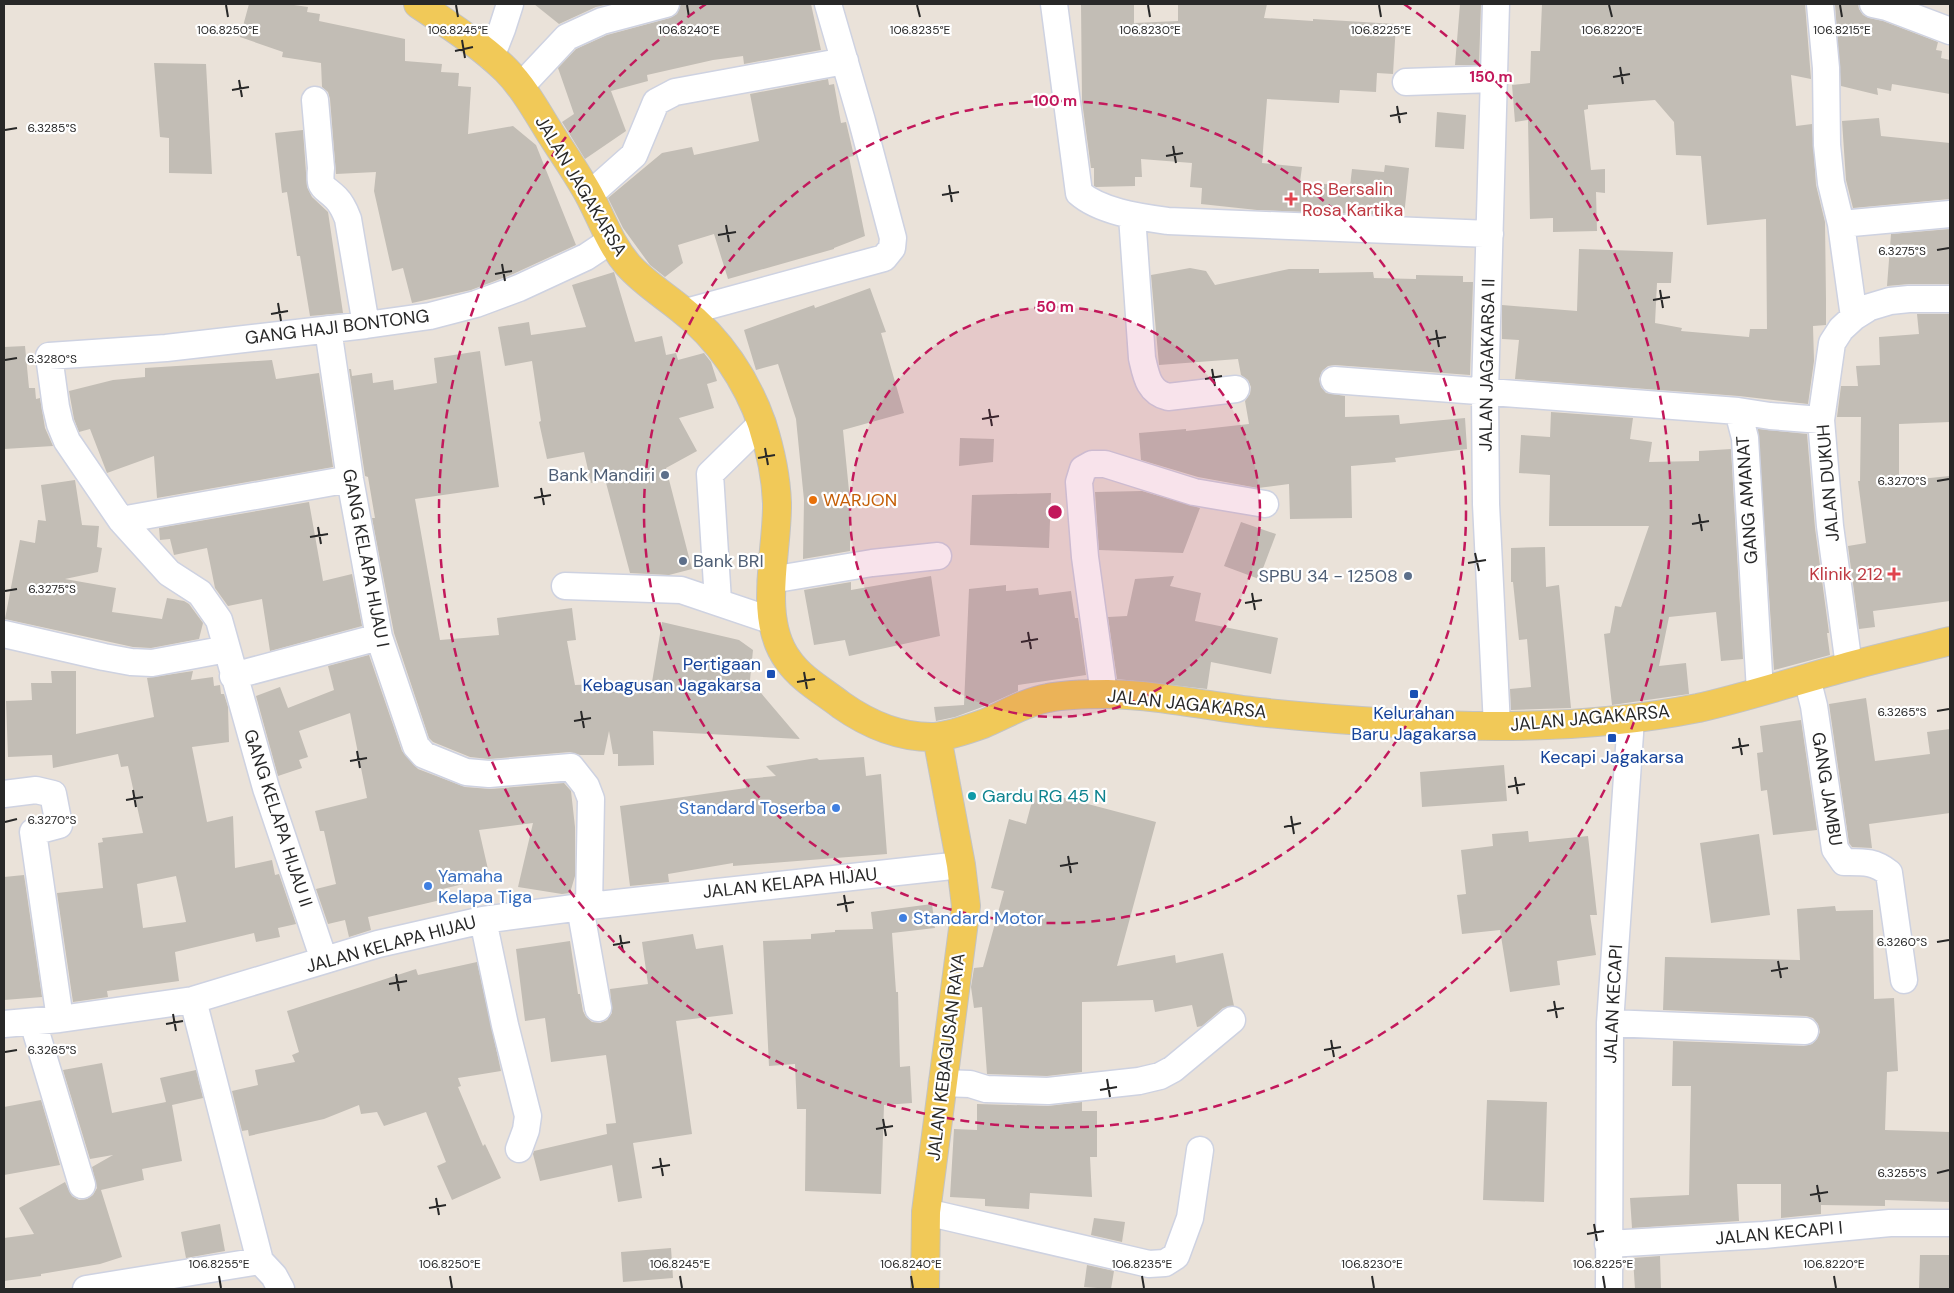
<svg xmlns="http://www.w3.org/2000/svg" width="1954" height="1293" font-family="'DM Sans',sans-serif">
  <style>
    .building { fill: #c2bdb5; fill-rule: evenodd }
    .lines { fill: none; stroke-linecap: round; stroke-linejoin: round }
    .minor-casing { stroke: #ced2e1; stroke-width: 29 }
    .major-casing { stroke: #c3c3c3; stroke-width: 30 }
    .minor { stroke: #fff; stroke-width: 26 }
    .major { stroke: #f1c958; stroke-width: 28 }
    .ticks { fill: none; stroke: #282828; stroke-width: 2 }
    .ring { fill: none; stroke: #c2185b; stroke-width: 2.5; stroke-dasharray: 9 6 }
    .health-dot { fill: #e0444e; stroke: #fff; stroke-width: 2 }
    .service-dot { fill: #5c6f8a; stroke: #fff; stroke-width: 2 }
    .food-dot { fill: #e8710a; stroke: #fff; stroke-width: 2 }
    .transit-dot { fill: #1a4fb4; stroke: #fff; stroke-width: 2 }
    .culture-dot { fill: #0f9aa8; stroke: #fff; stroke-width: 2 }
    .shop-dot { fill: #3f7fe0; stroke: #fff; stroke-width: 2 }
    .labels { text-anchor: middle; stroke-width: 4.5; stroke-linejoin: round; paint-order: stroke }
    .street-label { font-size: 18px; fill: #282828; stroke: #fff }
    .health-label { font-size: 18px; fill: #be3a42; stroke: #fff; text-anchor: start }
    .service-label { font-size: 18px; fill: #4e5e75; stroke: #fff; text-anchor: end }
    .food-label { font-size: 18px; fill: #c56008; stroke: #fff; text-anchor: start }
    .transit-label { font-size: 18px; fill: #164399; stroke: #fff }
    .culture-label { font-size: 18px; fill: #0d838f; stroke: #fff; text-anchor: start }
    .shop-label { font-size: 18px; fill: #366cbe; stroke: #fff; text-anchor: start }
    .ticks-label { font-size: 12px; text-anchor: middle; fill: #282828; stroke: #fff; stroke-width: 4.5; stroke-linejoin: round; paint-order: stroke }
    .centre { fill: #c2185b; stroke: #fff; stroke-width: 2.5 }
    .ring-label { font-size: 15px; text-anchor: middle; font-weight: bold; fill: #c2185b; stroke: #fff; stroke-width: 4.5; stroke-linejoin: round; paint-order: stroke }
  </style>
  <rect width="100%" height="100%" fill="#eae2d9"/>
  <path class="building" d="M249 4H287L308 7 307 12 320 14 319 21 405 39V61L442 64 441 72 459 73 458 86 471 87 468 134 513 126 536 145 576 245 513 274 471 290 412 303 403 268 392 271 374 191 376 172 336 174 330 99 328 92 322 87 321 63 282 57 283 52 240 37Z
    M534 4H609L596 7 559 24Z
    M681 4H811L821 50 744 64 743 56 713 60 647 75 648 81 611 91 626 131 585 159 562 122 574 114 558 68 576 49 607 35 670 18 677 14Z
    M1081 4H1134V23L1178 21V4H1267L1264 18 1313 21V19L1396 24 1393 74 1377 73 1376 92 1340 90 1339 103 1267 99 1262 163 1302 167 1300 182 1350 186 1352 169 1384 172 1385 165 1409 168 1404 216 1257 210 1201 204 1202 188 1190 187 1192 163 1141 159 1142 177H1135V186L1096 187 1094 186V168H1091L1082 101Z
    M1460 4H1481L1479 65H1455Z
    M1542 4H1805L1811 79 1791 75 1796 126 1812 124 1816 185 1825 222 1826 299V325L1813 326 1814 361 1808 404 1739 396 1515 379 1519 340 1502 339V305L1577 311 1579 249 1673 252 1671 283H1657L1655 323 1682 328 1681 331 1749 337 1750 329H1767L1766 219 1707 225 1701 156 1676 155 1674 122 1655 100 1588 105V109L1584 110 1591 170 1605 169V193L1596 192 1597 231 1553 232V218L1530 219 1528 120 1515 122 1512 85 1530 83 1531 51H1540Z
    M1835 4H1858L1859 9 1863 15 1869 18 1883 21 1938 42 1936 50 1942 51 1941 58 1950 60V94L1892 84 1891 91 1877 88 1878 95 1841 86Z
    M154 63 206 64 212 174 169 173V138L160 137Z
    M828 79 829 85 834 84 841 123 846 122 854 156 849 157 865 236 834 248V249L728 279 714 234 678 245 683 263 665 277 650 265 623 228 608 198 662 153 692 147 694 155 759 141 750 94Z
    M1437 112 1466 115 1464 149 1435 147Z
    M1879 118 1881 136 1950 143V199L1853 208 1846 180 1842 121Z
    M303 130 307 187 312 197 328 212 343 313 310 316 300 256H297L287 192 282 193 275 133Z
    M1950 229 1949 284H1909L1887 286 1891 234Z
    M1190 268 1206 271 1215 285 1289 269H1319V273L1373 272 1374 278 1416 279V275L1463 276V282H1473L1470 375 1335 365 1328 366 1322 371 1319 379 1321 387 1326 393 1345 396V417L1399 415 1400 424 1465 418 1467 449 1395 458 1396 462 1351 466 1352 518 1290 519 1289 484 1258 488 1198 477 1141 460 1139 433 1186 429V431L1249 424 1245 401 1250 394 1251 387 1248 380 1241 375 1238 359 1159 365 1151 275Z
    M614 272 635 342 662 336 666 355 676 353 678 360 704 353 711 362 717 381 707 384 714 408 679 418 697 451 666 468 692 569 669 575 630 573 605 479 591 483 584 452 547 459 539 422 541 421 532 361 505 366 498 327 529 322 531 335 586 327 572 285Z
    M870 288 886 332 881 333 904 413 843 430 850 501V551L803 559 804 500 796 419 778 364 756 370 744 330 814 305 815 308Z
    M1917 314H1949V320H1950V422L1899 424V481L1950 476V601L1873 611 1875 627 1859 629 1848 546 1866 543 1858 481H1860L1861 417H1837L1841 386H1858L1856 366 1880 365 1879 337 1919 334Z
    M25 346 29 388H35L36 399 40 398 45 428 53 446 4 449V347Z
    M480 351 499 487 415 499 440 640 499 635 497 618 572 608 576 640 567 641 575 685 652 682 662 622 739 640 753 650 750 680 800 739 653 731 654 765 618 766V754H613L609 731 604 755H580L570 752 489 759 470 757 433 742 429 738 394 633 372 518H375L368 477 365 476 349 369H351L352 376 372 373 373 383 393 380 394 390 437 383 434 358Z
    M272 360 276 379 319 373 333 467 157 498 154 456 107 473 90 429 79 432 74 419 69 391 113 380 145 377V368Z
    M1551 412 1633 418 1630 439 1652 442 1649 462 1699 461V451L1731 449 1743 659 1721 661 1716 612 1669 617 1659 666 1686 663 1689 694 1612 705 1604 634 1610 633 1615 606 1621 607 1649 526H1549L1550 475 1519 473 1521 435 1550 437Z
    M1758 429 1807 434 1815 528 1829 633H1827L1830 655 1774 670Z
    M960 438 994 439 993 462 959 466Z
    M75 480 82 525 99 526 97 547 102 548 98 572 65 579 116 588 112 612 162 619 167 598 184 601 189 604 203 623 199 639 151 648 133 647 5 619 20 540 35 543 38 520 46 521 41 485Z
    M1142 491 1200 508 1183 553 1099 550 1095 492Z
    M1051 493 1049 548 970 545 972 495Z
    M309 502 323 581 352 574 362 626 270 651 262 599 228 606 215 588 207 548 174 555 170 539 160 540 159 528Z
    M1241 522 1276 534 1259 579 1224 566Z
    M1545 547 1546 587 1559 585 1571 708 1511 710 1510 689 1531 687 1527 639 1519 640 1513 582H1511V548Z
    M931 576 940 636 849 656 845 640 814 645 804 590 851 582V590Z
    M1174 576 1170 586 1201 593 1195 621 1278 638 1271 674 1211 662 1207 689 1117 679 1108 617 1127 616 1135 579Z
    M1006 585V591L1038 588 1039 595 1071 591 1075 618H1078L1086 675 1018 685V691L985 706 955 717 936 721 934 707 964 705 969 589Z
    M369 655 402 751 418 769 465 787 490 789 564 783 571 791 575 827V876L570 893 562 894 518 887 533 823 479 830 490 878 442 889 445 899 368 917 371 930 349 937 345 920 328 924 316 889 336 884 324 831H320L315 811 367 798 350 713 299 731 308 757 299 760 302 768 278 776 256 696 280 687 288 708 334 690 328 666Z
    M51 671H76V734L154 717 147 678 193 671 191 680 213 677 214 686 220 685 221 694H224L228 707 229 742 192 747 207 822 233 816 235 868 272 860 275 875 279 874 296 924 278 928 280 937 256 942 254 933 175 952 179 981 107 991 108 997 73 1002 57 893 103 888 98 843 103 842 102 838 143 833 128 766 121 767 118 754 53 768 52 755 8 757 6 701 32 700 31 683H52ZM176 876 186 922 143 928 137 884Z
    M1866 698 1875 761 1930 754 1927 732 1950 729V813L1869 824 1872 848 1852 847 1849 843 1829 704Z
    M1801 720 1817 830 1773 835 1767 790 1761 791 1757 753 1763 752 1760 726Z
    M864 757 866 776 881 774 887 854 733 866V863L668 874 669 882 630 886 620 806 746 788 745 779 776 776 766 766 817 758 819 760Z
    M1504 765 1507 801 1422 807 1420 772Z
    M1035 790 1156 822 1117 966 1175 955 1176 963 1223 953 1234 1006 1223 1008 1202 1026 1197 1027 1192 1005 1155 1012 1153 1000 1082 1002V1072L1047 1076 987 1074 982 1007 974 1008 971 987 974 968 983 967 1004 891 991 888 1009 819 1026 824Z
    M1528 831 1529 842 1588 836 1597 915H1590L1596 955 1557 961 1560 985 1510 992 1500 930 1462 934 1457 895 1466 894 1461 850 1493 846 1492 834Z
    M1759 834 1770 915 1711 923 1700 843Z
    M24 875 42 997 4 1000V877Z
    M932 904 935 928 892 933 896 992H898L900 1067 910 1066 912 1103 884 1105 881 1194 805 1191 806 1109H797L795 1064 769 1066 763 941 811 939V934L835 932V930L873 929 871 912Z
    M1835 906 1836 911 1873 910 1874 999 1894 998 1898 1071 1887 1072 1885 1130 1950 1132V1202L1885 1200V1206L1821 1205V1214L1781 1218V1184H1737L1739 1221 1632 1228 1630 1198 1689 1195 1691 1086H1672L1673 1041 1804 1046 1812 1044 1817 1039 1820 1032 1818 1024 1813 1018 1806 1016 1663 1010 1665 957 1800 960 1797 909Z
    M693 934 696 949 723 945 733 1014 676 1021 692 1134 633 1143 642 1198 618 1202 612 1165 540 1181 533 1154 534 1151 607 1134 606 1124 616 1123 606 1055 551 1062 545 1018 525 1021 516 949 570 941 578 994H580L583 1011 586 1017 592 1022 600 1023 607 1020 612 1013 610 989 648 984 642 942Z
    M477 962 501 1071 458 1078 461 1086 458 1087 483 1146 485 1144 501 1178 452 1200 437 1166 446 1162 426 1112 384 1126 377 1112 361 1114 359 1105 324 1119 249 1136 248 1130 242 1131 232 1091 258 1085 255 1070 295 1062 292 1055 299 1052 287 1011 416 969 418 975Z
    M102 1063 112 1113 166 1102 160 1078 196 1070 203 1098 172 1105 182 1161 142 1169 144 1180 101 1190 122 1257 100 1264 41 1274V1276L4 1281V1238L34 1234 19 1208 65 1182 72 1196 79 1200 87 1199 93 1195 97 1188 92 1167 113 1155 90 1159 63 1070Z
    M41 1100 60 1165 4 1175V1107Z
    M1487 1100 1547 1102 1544 1202 1483 1200Z
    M1082 1102V1111H1097V1157H1090L1092 1197 1030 1193 1029 1209 985 1206V1199L950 1197 954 1129 977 1130V1104L1048 1106Z
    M1094 1218 1125 1222 1122 1242 1091 1235Z
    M220 1224 225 1251 186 1258 181 1232Z
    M671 1248 673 1278 623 1282 621 1252Z
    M1920 1255H1950V1289H1919Z
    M1660 1256 1661 1289H1635L1633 1258Z
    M1087 1265 1114 1271 1111 1289 1084 1287Z"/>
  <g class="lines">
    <g class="minor-casing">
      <path id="minor" d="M1054 4 1079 193C1101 212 1140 217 1168 221L1490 234
        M1496 4 1485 393 1486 504 1497 726
        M1820 4 1826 68 1827 145 1831 183 1841 224 1854 317
        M1873 4 1887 7 1950 31
        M491 57 502 29 510 4
        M1406 82 1494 79
        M521 86 567 37 602 21 666 4
        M315 100 321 168C319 190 323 185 336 198 342 204 345 211 348 219L366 325
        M589 195 634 155 656 102 675 92 845 61
        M1132 216 1142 358C1146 375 1148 392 1168 397L1236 389
        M1841 224 1950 214
        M686 312 884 258 892 248 893 238 862 121 828 4
        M328 329 350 479 379 637 416 746 424 755 466 772 489 774 571 767 586 786 591 799 589 906
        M1334 380 1738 411 1770 416 1821 420
        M1738 411 1745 438 1760 691
        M121 520 350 479
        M771 580 872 563 938 556
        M565 586 681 590 773 621
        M718 601 710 474 762 423
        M4 634 104 657 131 662 152 663 227 649
        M1849 666 1830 526 1821 420 1832 343 1841 329 1854 317 1870 307 1890 301 1909 299H1950
        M233 676 379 637
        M1807 678 1814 706 1835 849 1844 862C1863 862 1874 861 1889 873L1904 980
        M1104 694 1085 557 1079 482 1083 469 1092 464H1105L1194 492 1265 504
        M4 794 36 790 53 794 59 825 33 832 60 1019
        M580 907 598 1008
        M483 920 505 1025 528 1116 526 1130 519 1149
        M324 960 266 788 219 620 200 593 169 573 121 520 67 441 60 424 56 407 49 356 166 348 366 325 430 316 476 304 519 288 586 257 610 241
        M193 1000 260 1261 274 1276 281 1289
        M33 1022 82 1185
        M1610 1023 1805 1031
        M4 1024 60 1019 193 1000 378 944 483 920 589 906 961 865
        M942 1083 970 1084 986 1089 1048 1091 1139 1081 1160 1076 1173 1069 1232 1020
        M926 1212 1149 1264 1165 1263 1176 1256 1190 1218 1200 1150
        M1608 1244 1764 1235 1890 1223H1950
        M86 1289 260 1261
        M1609 1289 1610 1023 1631 719"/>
    </g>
    <g class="major-casing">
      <path id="major" d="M418 4C446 23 482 46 506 70 525 89 538 114 552 136 564 155 578 175 589 195 602 219 610 244 628 265 644 283 664 295 682 310 719 338 747 381 762 424 770 449 776 476 777 503 778 551 757 618 788 660 801 679 823 691 841 705 868 724 901 738 935 737 949 736 969 729 983 724 1005 715 1025 702 1048 698 1067 694 1088 694 1108 694 1158 695 1208 706 1258 712 1337 720 1418 726 1498 726 1565 726 1633 721 1698 708 1747 697 1795 681 1843 668 1878 658 1915 650 1950 641
        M925 1289 926 1212 966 906 961 865 937 737"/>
    </g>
    <use href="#minor" class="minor"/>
    <use href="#major" class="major"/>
  </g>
  <path class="ticks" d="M226 5 228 17M456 5 458 17M687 5 689 17M917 5 920 17M1148 5 1150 17M1379 5 1381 17M1609 5 1612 17M1840 5 1842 17M462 40 465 58M455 51 473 47M1620 67 1623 84M1613 77 1630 74M239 80 242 97M232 90 249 87M1397 106 1400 123M1390 116 1407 113M5 130 17 128M1173 146 1176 163M1166 156 1183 153M949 185 952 202M942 195 959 192M726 225 729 242M718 235 736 232M1937 250 1949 248M502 264 505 281M495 274 512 271M1660 290 1663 308M1653 300 1670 297M278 303 281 321M271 314 288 311M1436 330 1439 347M1429 340 1446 337M5 360 17 358M1212 369 1215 386M1205 379 1222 376M989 409 992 426M982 419 999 416M765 448 768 465M758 458 775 455M1937 481 1949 479M541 488 544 505M534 498 551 495M1699 514 1702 531M1692 524 1709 521M318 527 321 544M310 537 328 534M1475 553 1479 571M1468 563 1486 560M5 591 17 589M1252 593 1255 610M1245 603 1262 600M1028 632 1031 649M1021 642 1038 639M804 672 807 689M797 682 815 679M581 711 584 728M1937 711 1949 709M574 721 591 718M1739 738 1742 755M1732 748 1749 745M357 751 360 768M350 761 367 758M1515 777 1518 794M1508 787 1525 784M133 790 136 807M126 800 143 797M1291 816 1294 834M5 822 17 819M1284 827 1301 823M1068 856 1071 873M1060 866 1078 863M844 895 847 912M837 905 854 902M620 935 623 952M1937 942 1949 940M613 945 630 942M1778 961 1781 978M1771 971 1788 968M396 974 399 991M389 984 407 981M1554 1001 1557 1018M1547 1011 1564 1008M173 1014 176 1031M166 1024 183 1021M1331 1040 1334 1057M1324 1050 1341 1047M5 1052 17 1050M1107 1079 1110 1097M1100 1090 1117 1087M883 1119 886 1136M876 1129 893 1126M660 1158 663 1176M652 1168 670 1165M1937 1173 1949 1170M1817 1185 1820 1202M1810 1195 1828 1192M436 1198 439 1215M429 1208 446 1205M1594 1224 1597 1241M1587 1234 1604 1231M219 1276 221 1288M450 1276 452 1288M680 1276 682 1288M911 1276 913 1288M1142 1276 1144 1288M1372 1276 1374 1288M1603 1276 1605 1288M1834 1276 1836 1288"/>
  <circle cx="1055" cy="512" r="205" fill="#c2185b" fill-opacity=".12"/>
  <g class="ring">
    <circle cx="1055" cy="512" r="205"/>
    <circle cx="1055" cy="512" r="411"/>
    <path d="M1404 4A616 616 0 1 1 706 4"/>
  </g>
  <g class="health-dot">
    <path d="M1288.5 191.5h5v5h5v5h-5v5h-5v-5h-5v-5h5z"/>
    <path d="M1891.5 566.5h5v5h5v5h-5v5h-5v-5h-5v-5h5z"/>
  </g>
  <g class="service-dot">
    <circle cx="665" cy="475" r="5"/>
    <circle cx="683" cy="561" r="5"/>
    <circle cx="1408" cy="576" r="5"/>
  </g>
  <circle class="food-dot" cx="813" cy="500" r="5"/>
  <g class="transit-dot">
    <rect x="766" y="669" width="10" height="10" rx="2.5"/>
    <rect x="1409" y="689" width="10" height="10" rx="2.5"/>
    <rect x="1607" y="733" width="10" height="10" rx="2.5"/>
  </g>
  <circle class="culture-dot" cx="972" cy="796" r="5"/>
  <g class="shop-dot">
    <circle cx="836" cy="808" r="5"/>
    <circle cx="428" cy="886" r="5"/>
    <circle cx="903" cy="918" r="5"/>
  </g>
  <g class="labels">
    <g class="street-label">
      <text transform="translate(581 186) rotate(59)" y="6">JALAN JAGAKARSA</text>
      <text transform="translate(337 327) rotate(-7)" y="6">GANG HAJI BONTONG</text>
      <text transform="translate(1487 365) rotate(-89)" y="6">JALAN JAGAKARSA II</text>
      <text transform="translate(1828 483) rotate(-95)" y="6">JALAN DUKUH</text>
      <text transform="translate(1747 500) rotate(-94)" y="6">GANG AMANAT</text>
      <text transform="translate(366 558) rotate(79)" y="6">GANG KELAPA HIJAU I</text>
      <text transform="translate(1187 704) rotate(6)" y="6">JALAN JAGAKARSA</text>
      <text transform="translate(1590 718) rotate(-5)" y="6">JALAN JAGAKARSA</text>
      <text transform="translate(1827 789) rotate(81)" y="6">GANG JAMBU</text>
      <text transform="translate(278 818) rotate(72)" y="6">GANG KELAPA HIJAU II</text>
      <text transform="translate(790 883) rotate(-6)" y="6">JALAN KELAPA HIJAU</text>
      <text transform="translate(391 944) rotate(-15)" y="6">JALAN KELAPA HIJAU</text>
      <text transform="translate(1613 1004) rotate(-87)" y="6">JALAN KECAPI</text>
      <text transform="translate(946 1057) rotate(-83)" y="6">JALAN KEBAGUSAN RAYA</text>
      <text transform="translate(1779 1233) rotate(-5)" y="6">JALAN KECAPI I</text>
    </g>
    <g class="health-label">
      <text x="1302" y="195">RS Bersalin<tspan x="1302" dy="21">Rosa Kartika</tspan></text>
      <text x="1883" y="580" text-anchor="end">Klinik 212</text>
    </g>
    <g class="service-label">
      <text x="655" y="481">Bank Mandiri</text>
      <text x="693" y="567" text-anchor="start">Bank BRI</text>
      <text x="1398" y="582">SPBU 34 - 12508</text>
    </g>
    <g class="food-label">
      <text x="823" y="506">WARJON</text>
    </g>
    <g class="transit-label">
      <text x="761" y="670" text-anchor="end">Pertigaan<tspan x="761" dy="21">Kebagusan Jagakarsa</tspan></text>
      <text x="1414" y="719">Kelurahan<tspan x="1414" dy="21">Baru Jagakarsa</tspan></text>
      <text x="1612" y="763">Kecapi Jagakarsa</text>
    </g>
    <g class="culture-label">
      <text x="982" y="802">Gardu RG 45 N</text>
    </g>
    <g class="shop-label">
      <text x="826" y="814" text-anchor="end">Standard Toserba</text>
      <text x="438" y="882">Yamaha<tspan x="438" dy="21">Kelapa Tiga</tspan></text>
      <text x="913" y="924">Standard Motor</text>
    </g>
  </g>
  <g class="ticks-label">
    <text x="228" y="34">106.8250°E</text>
    <text x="458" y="34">106.8245°E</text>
    <text x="689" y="34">106.8240°E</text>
    <text x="920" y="34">106.8235°E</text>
    <text x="1150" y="34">106.8230°E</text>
    <text x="1381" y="34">106.8225°E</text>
    <text x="1612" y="34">106.8220°E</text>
    <text x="1842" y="34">106.8215°E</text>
    <text x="52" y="132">6.3285°S</text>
    <text x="1902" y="255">6.3275°S</text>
    <text x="52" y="363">6.3280°S</text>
    <text x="1902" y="485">6.3270°S</text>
    <text x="52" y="593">6.3275°S</text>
    <text x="1902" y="716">6.3265°S</text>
    <text x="52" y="824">6.3270°S</text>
    <text x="1902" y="946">6.3260°S</text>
    <text x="52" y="1054">6.3265°S</text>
    <text x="1902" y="1177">6.3255°S</text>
    <text x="219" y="1268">106.8255°E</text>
    <text x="450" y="1268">106.8250°E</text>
    <text x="680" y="1268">106.8245°E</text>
    <text x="911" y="1268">106.8240°E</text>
    <text x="1142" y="1268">106.8235°E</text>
    <text x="1372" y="1268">106.8230°E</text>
    <text x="1603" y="1268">106.8225°E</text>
    <text x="1834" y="1268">106.8220°E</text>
  </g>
  <circle cx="1055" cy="512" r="8" class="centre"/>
  <g class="ring-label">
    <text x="1491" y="82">150 m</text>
    <text x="1055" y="106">100 m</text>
    <text x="1055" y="312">50 m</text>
  </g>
  <rect width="1954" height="1293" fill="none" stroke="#282828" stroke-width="10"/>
</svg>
